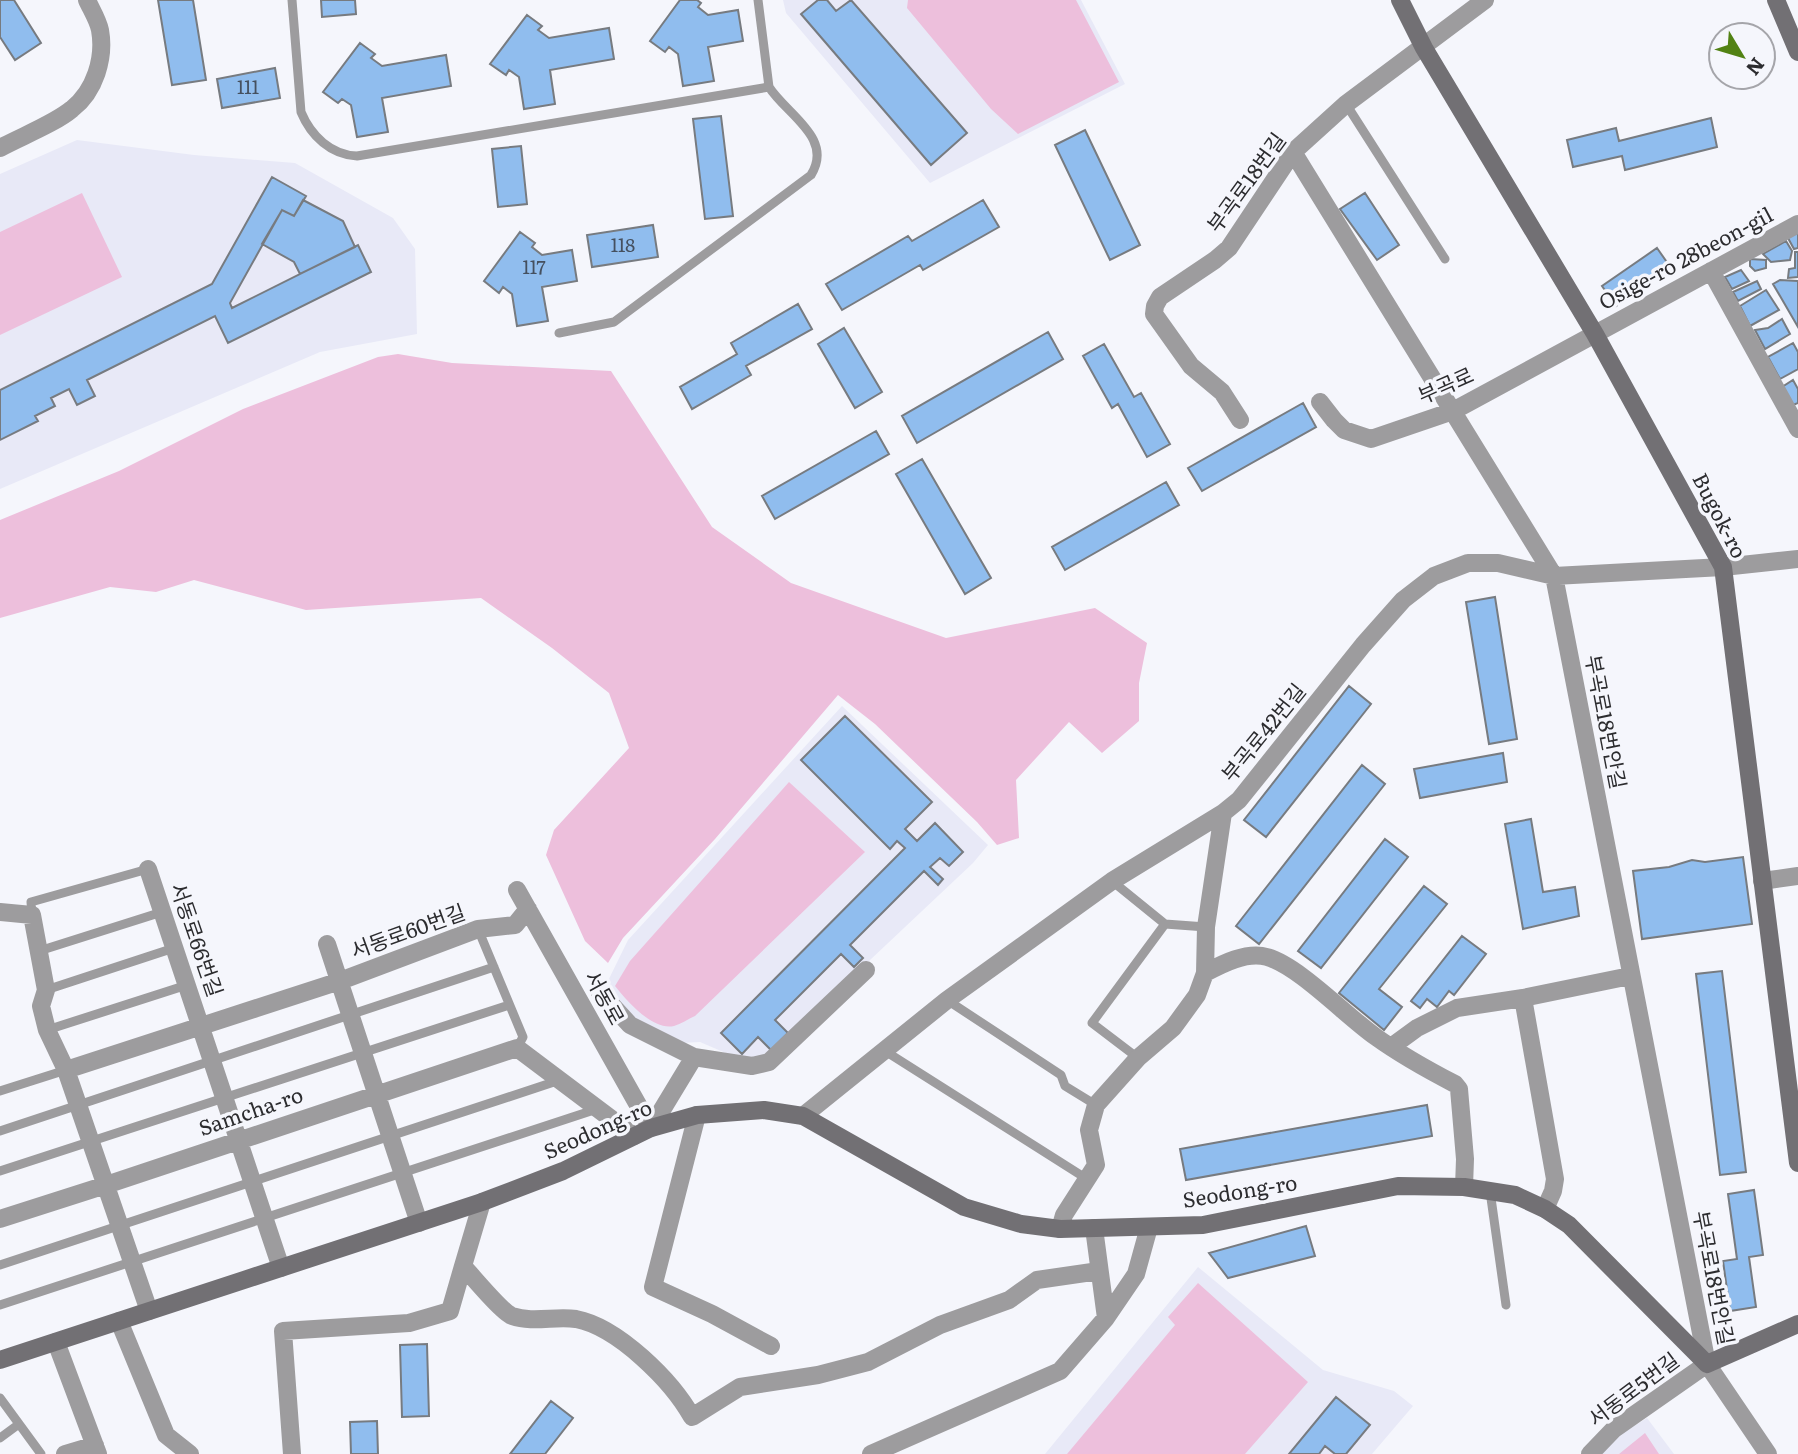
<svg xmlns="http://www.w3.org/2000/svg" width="1798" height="1454" font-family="Literata,'Noto Sans KR',serif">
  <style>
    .built { fill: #e8e9f7 }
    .green { fill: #edbfdc }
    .building { fill: #90bdee; stroke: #777b80; stroke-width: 2 }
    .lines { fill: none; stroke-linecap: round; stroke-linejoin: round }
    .lane { stroke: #9d9c9e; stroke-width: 9 }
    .street { stroke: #9d9c9e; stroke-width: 18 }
    .secondary { stroke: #727074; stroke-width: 18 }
    .labels { text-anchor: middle; stroke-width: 7; stroke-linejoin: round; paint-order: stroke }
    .number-label { font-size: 18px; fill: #45505f }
    .street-label { font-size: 21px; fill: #2c2c2f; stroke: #f5f6fc }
  </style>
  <rect width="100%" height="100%" fill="#f5f6fc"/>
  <path class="built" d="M783 0H1081L1125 84 930 183 786 13Z
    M77 140 194 155 295 163 393 218 415 249 417 334 320 352 0 489V174Z
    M842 706 988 845 973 863 766 1058 735 1057 700 1042 680 1043 630 1015 605 987 628 940Z
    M1198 1267 1323 1370 1394 1391 1413 1406 1372 1454H1045Z
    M1647 1418 1674 1454H1602L1618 1436Z"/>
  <path class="green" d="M908 0H1076L1119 82 1018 134 991 109 907 8Z
    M82 193 122 277 0 335V232Z
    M398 354 452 363 611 371 712 527 791 583 946 638 1095 608 1147 643 1139 683V721L1102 753 1069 722 1016 780 1019 838 997 845 977 822 875 724 838 695 715 839 623 938 608 963 585 941 546 855 554 830 629 748 609 693 552 648 481 598 306 610 194 580 156 592 110 587 0 618V520L119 471 243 409 378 357Z
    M789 782 865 852 695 1016C688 1019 681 1024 674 1026 653 1031 627 1001 615 986L630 961Z
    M1198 1283 1308 1382 1245 1454H1067L1175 1325 1168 1317Z
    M1645 1433 1659 1454H1619Z"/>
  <path class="building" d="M0 0H14L41 43 15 60 0 37Z
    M158 0H193L206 80 172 85Z
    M321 0H355L356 14 322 17Z
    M680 0H697L701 3 698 7 708 15 738 10 743 41 708 47 714 81 683 86 678 54 669 47 665 52 650 41Z
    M818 0H827L836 11 851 0 967 133 931 165 801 14Z
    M527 15 542 26 538 30 549 38 609 28 614 59 550 70 555 104 524 109 519 77 509 70 506 75 490 64Z
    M360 43 375 54 371 58 382 66 446 55 451 86 382 98 388 132 357 137 351 105 342 99 338 103 323 92Z
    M275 68 280 98 222 108 217 79Z
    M721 116 733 216 705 219 693 119Z
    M1711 118 1717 147 1625 170 1622 156 1573 167 1567 140 1616 128 1619 141Z
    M1085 130 1140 245 1110 260 1055 145Z
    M521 146 527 204 498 207 492 149Z
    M272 177 306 196 294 216 282 210 230 303 232 308 358 245 371 272 228 343 215 316 87 380 95 396 77 405 69 389 51 398 55 406 35 416 38 421 0 440V390L212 284Z
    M1365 193 1399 245 1377 260 1340 209Z
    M303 200 343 221 355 247 300 274 294 262 262 244 282 210 294 216Z
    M983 200 999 227 923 270 920 265 842 310 826 284 908 236 912 241Z
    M653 225 658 257 592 267 587 235Z
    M520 232 535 243 532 247 542 255 572 250 577 281 542 287 548 321 517 326 512 294 503 287 499 293 484 281Z
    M1798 232V248L1794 249 1788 238Z
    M1786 241 1792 251 1790 260 1771 262 1763 254Z
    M1657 248 1671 268 1616 306 1602 286Z
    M1795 252H1798V277L1788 278 1789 269 1795 268Z
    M1750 259 1766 260V268L1755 271 1750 266Z
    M1741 270 1749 281 1732 289 1725 277Z
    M1780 280 1798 281V327L1773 284Z
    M1757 281 1761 289 1738 301 1733 292Z
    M1766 290 1779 310 1750 326 1740 306Z
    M798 304 812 329 746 366 751 375 692 409 680 387 737 354 731 343Z
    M1782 319 1790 334 1765 349 1755 330 1768 328Z
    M844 328 882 392 855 408 818 344Z
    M1048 332 1063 359 917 443 902 416Z
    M1793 343 1798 352V369L1780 379 1768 357Z
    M1104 344 1134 397 1141 393 1170 444 1147 457 1118 404 1112 408 1083 356Z
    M1793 380 1798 389V403L1793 405 1782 387Z
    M1303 403 1316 427 1202 491 1188 468Z
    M876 431 889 454 775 519 762 496Z
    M922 459 991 578 965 594 896 474Z
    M1166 482 1179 505 1065 570 1052 547Z
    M1495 597 1517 739 1489 744 1466 602Z
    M1349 686 1371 704 1266 837 1244 820Z
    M845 716 932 802 905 829 917 841 935 823 963 852 949 866 940 858 930 867 943 879 938 885 924 871 850 945 863 958 854 967 841 954 775 1020 788 1033 771 1050 758 1037 742 1054 721 1033 905 848 897 841 890 849 801 760Z
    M1503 753 1507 782 1420 798 1414 769Z
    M1362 765 1385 784 1259 944 1236 926Z
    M1531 819 1543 892 1575 887 1579 916 1523 929 1505 824Z
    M1385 839 1408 857 1321 968 1298 951Z
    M1743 857 1752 924 1642 939 1633 871 1669 867 1692 860 1705 862Z
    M1424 886 1447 904 1379 989 1402 1007 1384 1030 1339 993Z
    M1462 936 1486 954 1454 995 1449 991 1437 1007 1427 999 1420 1008 1411 1001Z
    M1722 971 1746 1172 1720 1175 1696 974Z
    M1427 1105 1432 1136 1186 1180 1180 1149Z
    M1754 1190 1763 1255 1749 1257 1756 1307 1730 1311 1723 1261 1737 1259 1728 1194Z
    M1306 1226 1315 1256 1228 1278 1209 1253Z
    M427 1344 429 1416 402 1417 400 1345Z
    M1336 1397 1370 1425 1346 1454H1335L1325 1446 1319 1454H1289Z
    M551 1401 573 1418 545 1454H510Z
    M377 1421 378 1454H351L350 1422Z"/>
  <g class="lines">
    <path class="lane" d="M292 0 301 112C311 136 331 155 357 156L769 87 758 0
      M1346 104 1445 259
      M559 333 614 322 811 175C834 138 787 115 769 87
      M1112 881 1165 924 1206 927
      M32 915 31 902 148 869
      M478 929 523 1037 517 1048
      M39 951 162 912
      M46 990 174 948
      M947 1000 1061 1075 1065 1086 1096 1105
      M47 1030 187 985
      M885 1051 1087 1179
      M1138 1058 1092 1023 1165 924
      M0 1091 66 1070
      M0 1131 494 967
      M0 1171 509 1005
      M1490 1191 1506 1305
      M0 1265 560 1080
      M0 1305 597 1109
      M0 1398 41 1454
      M0 1438 19 1424"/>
    <path class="street" d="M0 148C22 136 54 124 72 109 95 91 105 58 100 30 98 20 91 9 87 0
      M1293 152 1554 576 1707 1364 1768 1454
      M1711 271 1798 429
      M1320 402 1334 420 1344 430 1371 439 1453 411 1798 224
      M1240 420 1222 392 1191 366 1154 314 1155 306 1160 297 1215 260 1229 248 1293 152 1346 104 1485 0
      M148 869 281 1268
      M1762 881 1798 876
      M517 890 651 1128 694 1057 752 1066 769 1062 866 970
      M0 912 32 915 46 990 41 1006 47 1030 66 1070 149 1311
      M327 944 419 1223
      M1205 973C1222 964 1247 951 1267 957 1299 966 1346 1016 1376 1037 1401 1055 1428 1070 1455 1084L1459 1089 1465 1159 1464 1187
      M599 991 630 1025 694 1057
      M1523 998 1555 1179 1553 1191 1545 1209
      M1391 1047 1417 1028 1457 1008 1523 998 1630 976
      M66 1070 340 981 478 929 515 925 528 909
      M697 1115 653 1287 712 1314 771 1346
      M803 1116 947 1000 1112 881 1223 813 1239 800 1363 645 1403 600 1434 576 1468 563H1498L1554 576 1723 567 1798 559
      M482 1202 463 1266C472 1276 502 1312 512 1316 533 1323 555 1316 576 1319 618 1327 672 1381 692 1417L740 1387 818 1375 868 1362 940 1325 1009 1300 1037 1280 1099 1271
      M0 1219 106 1185 517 1048 634 1136
      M1094 1228 1106 1318
      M1060 1229 1064 1215 1096 1165 1089 1130 1096 1105 1138 1058 1173 1028 1197 995 1205 973 1206 927 1223 813
      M119 1321 166 1435 190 1454
      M56 1342 98 1454
      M65 1454 95 1445
      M292 1454 283 1331 409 1323 450 1311 463 1266
      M871 1454 1060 1371 1106 1318 1136 1274 1149 1227
      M1590 1454 1614 1429 1707 1364"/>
    <path class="secondary" d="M1400 0 1424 48 1595 334 1723 567 1798 1163
      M1776 0 1798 52
      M0 1360 482 1202 563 1171 651 1128 697 1115 764 1110 803 1116 964 1207 1021 1224 1060 1229 1203 1225 1398 1186 1464 1187 1515 1195 1545 1209 1569 1225 1707 1364 1798 1324"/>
  </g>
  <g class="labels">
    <g class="number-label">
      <text x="248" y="94">111</text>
      <text x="623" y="252">118</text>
      <text x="534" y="274">117</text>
    </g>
    <g class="street-label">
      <text transform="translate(1247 183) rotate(-54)" y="7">부곡로18번길</text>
      <text transform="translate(1686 259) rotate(-28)" y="7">Osige-ro 28beon-gil</text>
      <text transform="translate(1446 386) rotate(-24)" y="7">부곡로</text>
      <text transform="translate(1719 516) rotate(63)" y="7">Bugok-ro</text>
      <text transform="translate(1605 722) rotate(79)" y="7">부곡로18번안길</text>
      <text transform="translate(1264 733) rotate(-51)" y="7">부곡로42번길</text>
      <text transform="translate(408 932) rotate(-20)" y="7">서동로60번길</text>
      <text transform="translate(196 940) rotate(71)" y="7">서동로66번길</text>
      <text transform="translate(604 998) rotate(61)" y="7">서동로</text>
      <text transform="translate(251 1112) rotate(-19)" y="7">Samcha-ro</text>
      <text transform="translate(598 1130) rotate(-24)" y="7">Seodong-ro</text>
      <text transform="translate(1240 1192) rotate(-9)" y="7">Seodong-ro</text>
      <text transform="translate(1713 1278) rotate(79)" y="7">부곡로18번안길</text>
      <text transform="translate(1634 1390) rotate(-37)" y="7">서동로5번길</text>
    </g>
  </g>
  <g transform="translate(1742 56) rotate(128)"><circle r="33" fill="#f5f6fc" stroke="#a5a5aa" stroke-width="2"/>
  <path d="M0-5L12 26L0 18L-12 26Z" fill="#528214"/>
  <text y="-10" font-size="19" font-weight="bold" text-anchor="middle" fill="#2c2c2f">N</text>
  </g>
</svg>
